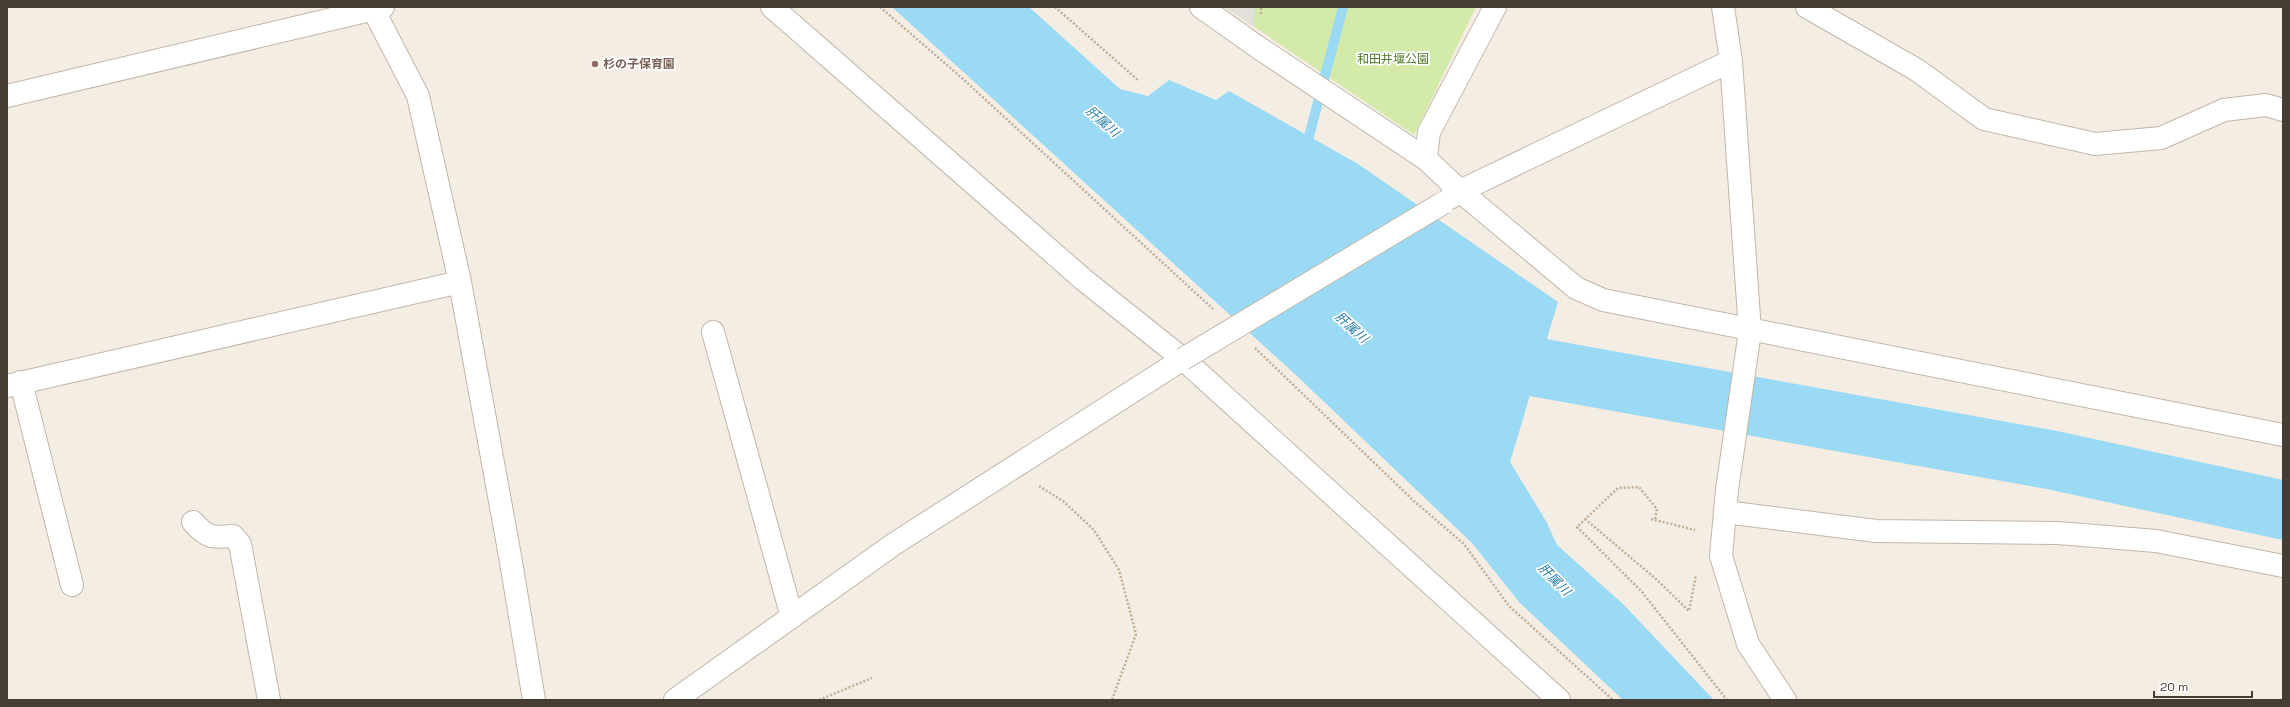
<svg xmlns="http://www.w3.org/2000/svg" width="2290" height="707" font-family="'Space Grotesk','Noto Sans JP',sans-serif">
  <style>
    .green { fill: #d4eaa9 }
    .parking { fill: #e3e0dc }
    .water { fill: #9bdaf4 }
    .lines { fill: none; stroke-linecap: round; stroke-linejoin: round }
    .stream { stroke: #9bdaf4; stroke-width: 10 }
    .river { stroke: #9bdaf4; stroke-width: 59 }
    .minor-casing { stroke: #c2b6a9; stroke-width: 24 }
    .path { stroke: #c1ad96; stroke-width: 2.5; stroke-dasharray: 2 2; stroke-linecap: butt }
    .minor { stroke: #fff; stroke-width: 22 }
    .minor-bridge-casing { stroke: #c2b6a9; stroke-width: 24; stroke-linecap: butt }
    .minor-bridge { stroke: #fff; stroke-width: 22 }
    .education-dot { fill: #8d6e63; stroke: #fff; stroke-width: 1.5 }
    .labels { text-anchor: middle; stroke-width: 3.5; stroke-linejoin: round; paint-order: stroke }
    .park-label { font-size: 12px; fill: #4e7a24; stroke: #fff }
    .education-label { font-size: 12px; font-weight: bold; fill: #785e54; stroke: #fff; text-anchor: start }
    .water-label { font-size: 13px; font-style: italic; fill: #257ea6; stroke: #fff }
  </style>
  <rect width="100%" height="100%" fill="#f3ede3"/>
  <path class="green" d="M1225 7H1476L1414 135Z"/>
  <path class="parking" d="M1225 7H1255L1254 27Z"/>
  <path class="water" d="M892 7H1029L1120 89 1148 96 1169 80 1216 100 1229 91 1358 164 1558 302 1510 462 1546 521 1557 545 1623 604 1714 700H1623L1519 602 1472 543 1297 376Z"/>
  <g class="lines">
    <path class="stream" d="M1306 148 1343 7"/>
    <path class="river" d="M1457 353 2052 460 2283 510"/>
    <g class="minor-casing">
      <path id="minor" d="M372 7 418 96 460 282 510 556 534 700
        M772 7 1084 280 1183 359 1559 700
        M1201 7 1259 48 1426 159 1460 191 1576 288 1603 300 2283 435
        M1723 7 1731 61 1750 331 1727 490 1721 556 1748 644 1785 700
        M1807 7 1917 70 1984 119 2095 144 2161 138 2224 110 2266 105 2283 110
        M7 96 383 7
        M1426 159 1429 132 1495 7
        M1450 198 1460 191 1731 61
        M713 332 792 617
        M21 382 72 585
        M7 386 460 282
        M1725 512 1876 531 2058 533 2156 541 2283 566
        M193 522C207 538 213 538 233 536L240 544 269 700
        M675 700 894 544 1183 359"/>
    </g>
    <path class="path" d="M880 7 963 79 1213 309
      M1055 7 1139 81
      M1261 14V7
      M1255 348 1414 501 1464 544 1509 606 1613 700
      M1039 486 1063 501 1094 530 1119 570 1136 634 1112 700
      M1585 519 1656 579 1689 611 1696 575
      M1651 519 1695 530
      M1655 519 1657 509 1639 487 1618 488 1577 527 1642 592 1727 700
      M819 700 872 678"/>
    <use href="#minor" class="minor"/>
    <g class="minor-bridge-casing">
      <path id="minor-bridge" d="M1183 359 1443 203"/>
    </g>
    <use href="#minor-bridge" class="minor-bridge"/>
  </g>
  <circle class="education-dot" cx="595" cy="64" r="4"/>
  <g class="labels">
    <g class="park-label">
      <text x="1393" y="63">和田井堰公園</text>
    </g>
    <g class="education-label">
      <text x="603" y="68">杉の子保育園</text>
    </g>
    <g class="water-label">
      <text transform="translate(1103 121) rotate(41)" y="5">肝属川</text>
      <text transform="translate(1352 327) rotate(42)" y="5">肝属川</text>
      <text transform="translate(1555 579) rotate(45)" y="5">肝属川</text>
    </g>
  </g>
  <rect width="2290" height="707" fill="none" stroke="#453c33" stroke-width="16"/>
  <path d="M2154 691v6h98v-6" fill="none" stroke="#453c33" stroke-width="2"/>
  <text x="2160" y="691" font-size="12" fill="#453c33" stroke="#ffffff" stroke-width="3" paint-order="stroke">20 m</text>
</svg>
